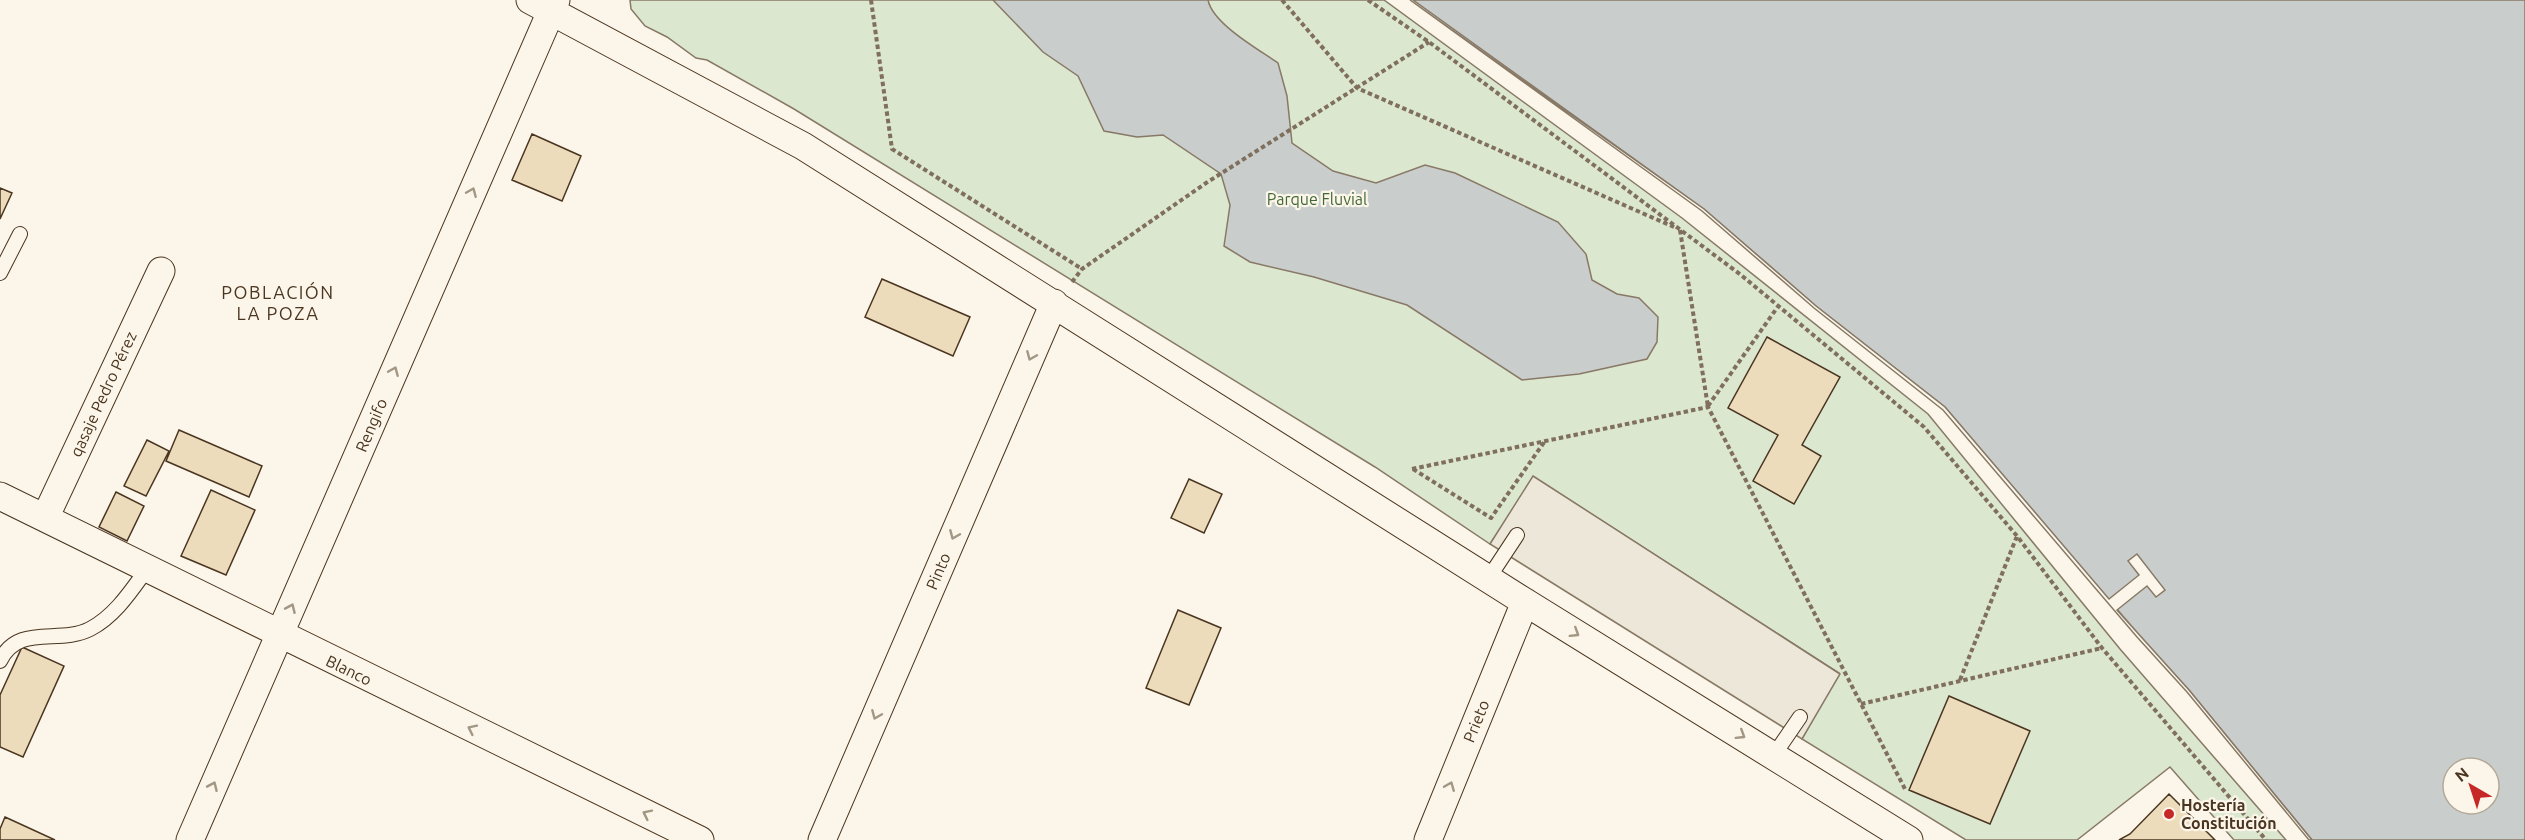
<svg xmlns="http://www.w3.org/2000/svg" width="2525" height="840" font-family="Ubuntu,sans-serif">
  <style>
    .green { fill: #dce7d0; stroke: #887966; stroke-width: 1.5 }
    .parking { fill: #ede7d9; stroke: #887966; stroke-width: 1.5 }
    .water { fill: #c9cecd; stroke: #887966; stroke-width: 1.5; fill-rule: evenodd }
    .pier { fill: #fbf6e9; stroke: #887966; stroke-width: 1.5 }
    .building { fill: #ecdcbc; stroke: #4a3520; stroke-width: 1.5 }
    .lines { fill: none; stroke-linecap: round; stroke-linejoin: round }
    .lane-casing { stroke: #4a3520; stroke-width: 16 }
    .street-casing { stroke: #4a3520; stroke-width: 29 }
    .path { stroke: #7f6f5c; stroke-width: 4; stroke-dasharray: 4.5 3; stroke-linecap: butt }
    .lane { stroke: #fbf6e9; stroke-width: 14 }
    .street { stroke: #fbf6e9; stroke-width: 27 }
    .oneway { stroke: #a29684 }
    .poi-dot { fill: #c62828; stroke: #fbf6e9; stroke-width: 2 }
    .labels { text-anchor: middle; stroke-width: 4.5; stroke-linejoin: round; paint-order: stroke }
    .park-label { font-size: 16px; fill: #436837; stroke: #fbf6e9 }
    .street-label { font-size: 16px; fill: #4a3520; stroke: #fbf6e9 }
    .poi-label { font-size: 16px; font-weight: bold; fill: #4a3520; stroke: #fbf6e9; text-anchor: start }
    .neighbourhood-label { font-size: 18px; letter-spacing: 1.5px; fill: #4a3520; stroke: #fbf6e9 }
  </style>
  <rect width="100%" height="100%" fill="#fbf6e9"/>
  <path class="green" d="M630 0H1384L1682 218 1928 414 2120 649 2286 840H2234L2170 767 2077 840H1966L1802 739 1839 673 1534 477 1490 544 1375 467 794 109 707 60 696 58 667 37 645 26 631 9Z"/>
  <path class="parking" d="M1533 476 1840 674 1802 739 1490 544Z"/>
  <path class="water" d="M993 0H1208C1213 24 1258 49 1278 63L1287 96 1292 143 1333 171 1376 183 1425 165 1455 173 1558 222 1586 254 1592 280 1617 294 1639 298 1658 317 1657 342 1647 359 1579 374 1522 380 1407 305 1314 277 1250 262 1224 246 1230 205 1221 174 1163 135 1137 137 1104 131 1078 76 1043 52Z
    M1413 0H2525V840H2312L2189 690 2139 635 1945 407 1816 306 1704 209ZM2453 768H2489V804H2453Z"/>
  <path class="pier" d="M1410 0 1704 209 1816 306 1945 407 2109 599 2139 575 2128 561 2137 554 2165 590 2156 597 2147 586 2117 610 2189 690 2312 840H2309L2187 692 2137 637 1943 410 1814 308 1702 211Z"/>
  <path class="building" d="M532 134 581 156 562 201 512 180Z
    M0 188 12 193 0 219Z
    M882 279 970 317 953 356 865 317Z
    M1767 337 1840 377 1802 445 1821 456 1794 504 1753 481 1778 435 1728 408Z
    M179 430 262 466 249 497 166 461Z
    M147 440 169 451 146 496 124 486Z
    M1189 479 1222 494 1204 533 1171 518Z
    M211 490 255 510 226 575 181 556Z
    M116 492 144 506 127 541 99 527Z
    M1178 610 1221 628 1189 705 1146 688Z
    M22 647 64 666 23 757 0 747V695Z
    M1949 696 2030 731 1990 824 1909 790Z
    M2169 794 2215 840H2119L2130 834Z
    M5 817 55 840H0V829Z"/>
  <g class="lines">
    <g class="lane-casing">
      <path id="lane" d="M0 273 20 234
        M1488 579 1517 535
        M0 661C18 623 59 645 90 629 115 616 131 591 147 569
        M1774 755 1800 717"/>
    </g>
    <g class="street-casing">
      <path id="street" d="M530 0 803 146 1525 602 1909 840
        M0 496 700 840
        M45 518 161 271
        M190 840 556 0
        M822 840 1054 303
        M1428 840 1525 602"/>
    </g>
    <path class="path" d="M871 0 892 149 1082 269
      M1282 0 1357 88 1674 227
      M1368 0 1429 42 1741 275 1924 427 2017 536 2102 648 2266 840
      M1680 230 1708 407
      M1072 282 1082 269 1206 183 1429 42
      M1708 406 1779 305
      M1412 469 1708 407 1905 789
      M1413 469 1491 518 1545 441
      M1960 680 2017 536
      M1861 704 2102 648"/>
    <use href="#lane" class="lane"/>
    <use href="#street" class="street"/>
  </g>
  <defs><path id="oneway-chevron" d="M-2-3.5L2.5 0L-2 3.5" fill="none" stroke-width="1.6" stroke-linecap="round" stroke-linejoin="round" transform="scale(1.5)"/></defs>
  <g class="oneway">
    <use href="#oneway-chevron" transform="translate(472 192) rotate(-67)"/>
    <use href="#oneway-chevron" transform="translate(1031 356) rotate(113)"/>
    <use href="#oneway-chevron" transform="translate(394 371) rotate(-67)"/>
    <use href="#oneway-chevron" transform="translate(954 535) rotate(113)"/>
    <use href="#oneway-chevron" transform="translate(291 608) rotate(-66)"/>
    <use href="#oneway-chevron" transform="translate(1575 633) rotate(32)"/>
    <use href="#oneway-chevron" transform="translate(876 715) rotate(113)"/>
    <use href="#oneway-chevron" transform="translate(472 729) rotate(-154)"/>
    <use href="#oneway-chevron" transform="translate(1741 735) rotate(32)"/>
    <use href="#oneway-chevron" transform="translate(213 786) rotate(-66)"/>
    <use href="#oneway-chevron" transform="translate(1450 786) rotate(-68)"/>
    <use href="#oneway-chevron" transform="translate(647 814) rotate(-154)"/>
  </g>
  <circle class="poi-dot" cx="2169" cy="814" r="6"/>
  <g class="labels">
    <g class="park-label">
      <text x="1317" y="205">Parque Fluvial</text>
    </g>
    <g class="street-label">
      <text transform="translate(103 394) rotate(-65)" y="6">qasaje Pedro Pérez</text>
      <text transform="translate(371 425) rotate(-67)" y="6">Rengifo</text>
      <text transform="translate(938 571) rotate(-67)" y="6">Pinto</text>
      <text transform="translate(349 670) rotate(26)" y="6">Blanco</text>
      <text transform="translate(1476 721) rotate(-68)" y="6">Prieto</text>
    </g>
    <g class="poi-label">
      <text x="2181" y="811">Hostería<tspan x="2181" dy="18">Constitución</tspan></text>
    </g>
    <g class="neighbourhood-label">
      <text x="278" y="299">POBLACIÓN<tspan x="278" dy="21">LA POZA</tspan></text>
    </g>
  </g>
  <g transform="translate(2471 786) rotate(321)"><circle r="28" fill="#fbf6e9" stroke="#b4a999" stroke-width="1.5"/>
  <path d="M0-4.5L10 22L0 15L-10 22Z" fill="#c62828"/>
  <text y="-9" font-size="16" font-weight="bold" text-anchor="middle" fill="#4a3520">N</text>
  </g>
</svg>
